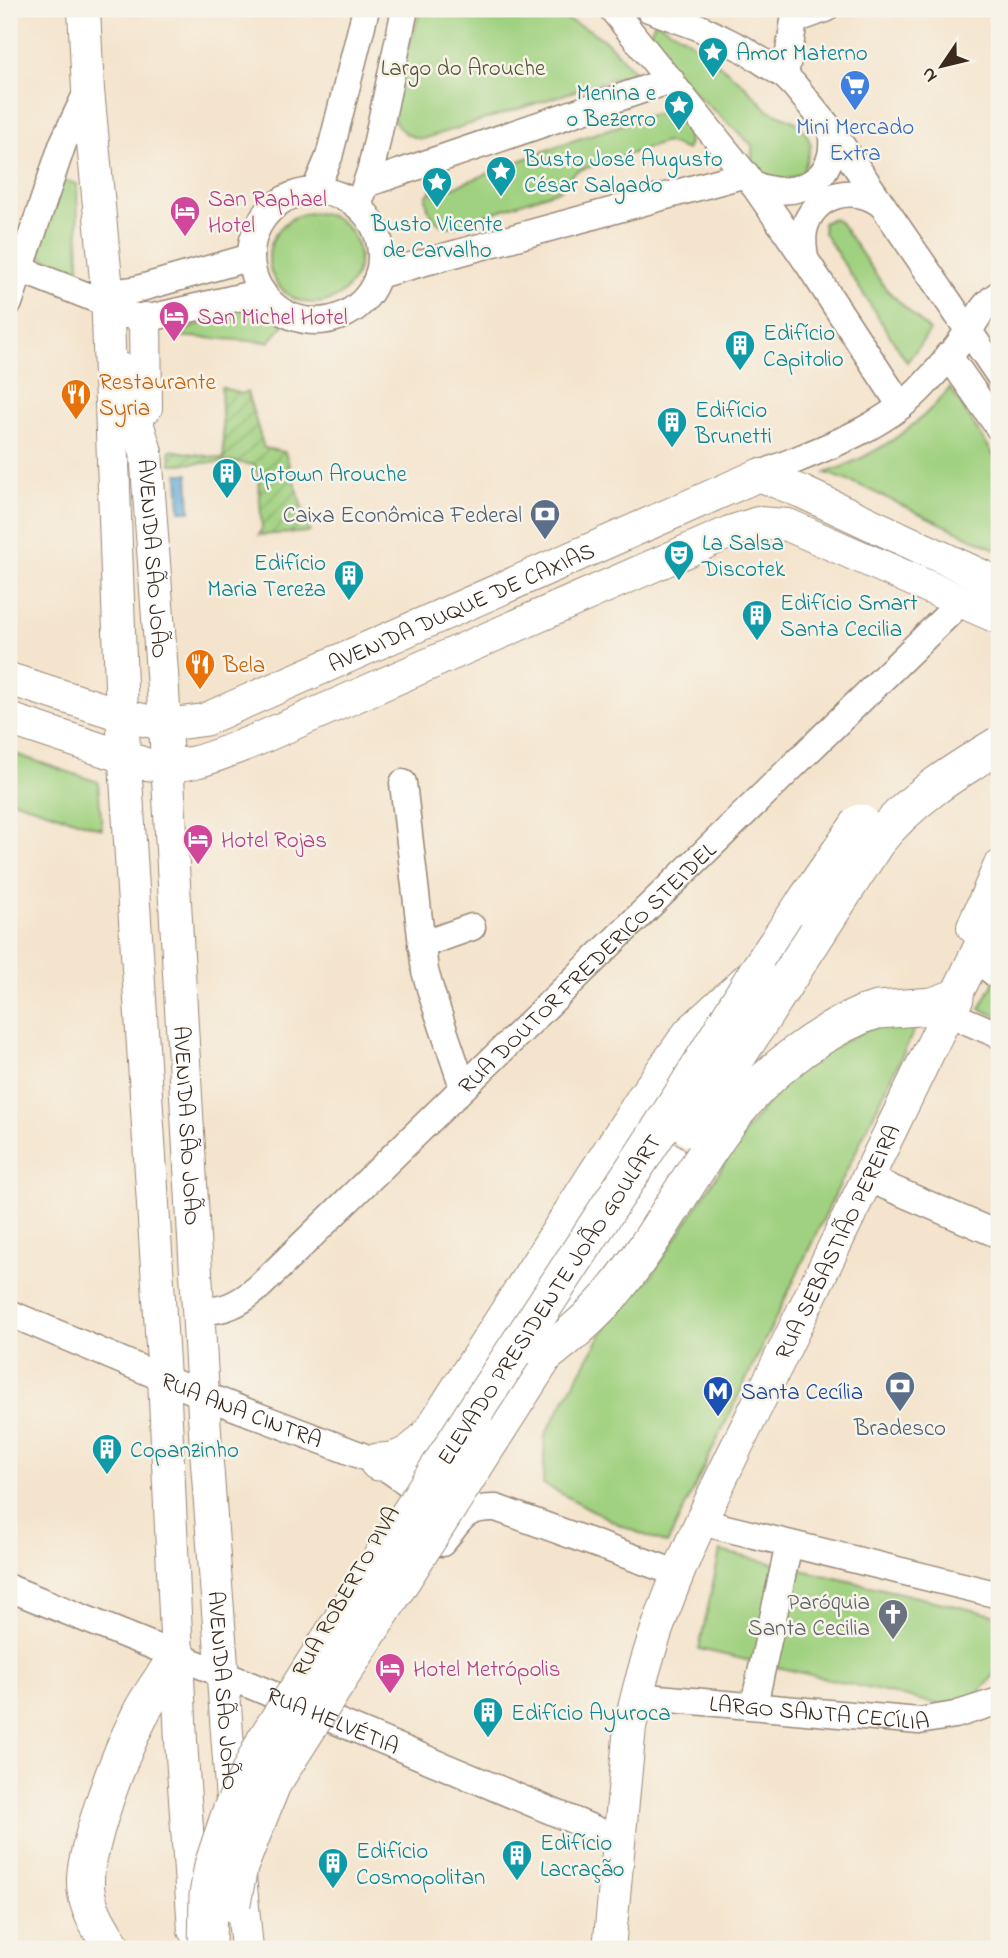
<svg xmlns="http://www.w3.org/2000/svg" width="1008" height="1958" font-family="'Indie Flower',sans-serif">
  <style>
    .green { fill: #a0d180; stroke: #6e7e4f; stroke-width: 2 }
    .garden { fill: url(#garden-furrows); stroke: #6e7e4f; stroke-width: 2 }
    .water { fill: url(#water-ripples); stroke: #4e6a7c; stroke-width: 2 }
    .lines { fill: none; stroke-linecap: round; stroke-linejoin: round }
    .minor-casing { stroke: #988776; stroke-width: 29 }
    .major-casing { stroke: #988776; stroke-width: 34 }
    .highway-casing { stroke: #988776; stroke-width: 39 }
    .minor { stroke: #fff; stroke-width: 26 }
    .major { stroke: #fff; stroke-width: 32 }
    .highway { stroke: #fff; stroke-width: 37 }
    .highway-bridge-casing { stroke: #988776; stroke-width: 39; stroke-linecap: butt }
    .highway-bridge { stroke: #fff; stroke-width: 37 }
    .labels { text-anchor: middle; stroke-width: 5; stroke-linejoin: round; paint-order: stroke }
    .culture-label { font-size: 23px; fill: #0d838f; stroke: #f7f3e8; text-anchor: start }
    .park-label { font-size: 23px; fill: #545436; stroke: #f7f3e8 }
    .shop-label { font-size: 23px; fill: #366cbe; stroke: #f7f3e8 }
    .hotel-label { font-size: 23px; fill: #b23c85; stroke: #f7f3e8; text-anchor: start }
    .food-label { font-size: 23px; fill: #c56008; stroke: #f7f3e8; text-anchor: start }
    .service-label { font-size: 23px; fill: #4e5e75; stroke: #f7f3e8; text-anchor: end }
    .street-label { font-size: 23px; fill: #3b2a1e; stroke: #f7f3e8 }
    .transit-label { font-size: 23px; fill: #164399; stroke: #f7f3e8; text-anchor: start }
    .worship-label { font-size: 23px; fill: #5b616d; stroke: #f7f3e8; text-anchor: end }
  </style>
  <defs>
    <pattern id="garden-furrows" width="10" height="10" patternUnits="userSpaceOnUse" patternTransform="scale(1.75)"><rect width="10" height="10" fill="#a0d180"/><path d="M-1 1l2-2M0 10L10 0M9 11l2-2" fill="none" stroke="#84aa68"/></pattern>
    <pattern id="water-ripples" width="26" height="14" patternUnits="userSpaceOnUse" patternTransform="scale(1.75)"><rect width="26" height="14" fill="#61abd9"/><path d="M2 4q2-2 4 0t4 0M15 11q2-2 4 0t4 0" fill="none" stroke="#518baf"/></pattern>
  </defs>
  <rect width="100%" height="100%" fill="#f7f3e8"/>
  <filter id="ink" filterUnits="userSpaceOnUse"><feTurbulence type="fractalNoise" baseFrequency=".0143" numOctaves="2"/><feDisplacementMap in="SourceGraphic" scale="14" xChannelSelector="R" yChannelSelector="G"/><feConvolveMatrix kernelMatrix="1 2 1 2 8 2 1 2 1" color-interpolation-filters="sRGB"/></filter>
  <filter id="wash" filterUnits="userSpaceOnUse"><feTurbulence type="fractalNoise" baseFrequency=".00686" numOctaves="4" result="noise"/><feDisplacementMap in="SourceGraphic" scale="28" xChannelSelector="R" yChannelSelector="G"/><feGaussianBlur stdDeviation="1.57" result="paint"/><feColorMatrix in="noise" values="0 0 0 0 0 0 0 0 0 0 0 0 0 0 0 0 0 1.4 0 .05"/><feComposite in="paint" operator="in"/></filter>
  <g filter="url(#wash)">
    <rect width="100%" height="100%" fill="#f4e4cd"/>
    <path class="green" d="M421 9H542L590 30 608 43 635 72 423 139C403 137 395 125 389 108Z
      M655 21 687 39 741 82 768 110 796 122 806 133 811 145 803 173 773 185 752 164V145L699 97 647 40Z
      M664 113C682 118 693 132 687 150L666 142 577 171 567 179 562 189 455 226C437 229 427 214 426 197L432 189 434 195 560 145 654 114Z
      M56 178 77 184 79 267 74 270 38 256Z
      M269 258a45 45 0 1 1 90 0a45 45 0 1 1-90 0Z
      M833 218 839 221 886 289 930 331 907 362 824 233 823 223Z
      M256 298 271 312 287 321 269 342 174 336Z
      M950 388 999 463V551L857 484 826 473C876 455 916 429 950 388Z
      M9 752 98 782 102 829 9 799Z
      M999 972V1017L980 1009Z
      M920 1018 667 1544 622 1526 543 1484 545 1435 609 1321 650 1278 745 1132 793 1070 867 1029Z
      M720 1551 999 1616C999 1669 1003 1680 954 1708L699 1649Z"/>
    <path class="garden" d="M221 387 241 394 247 392 264 448 285 452 310 532 259 535 262 528 258 474 254 465 235 462 171 464 170 450 224 459Z"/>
    <path class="water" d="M178 474H188L190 511H180Z"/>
  </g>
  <g filter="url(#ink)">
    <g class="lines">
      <g class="minor-casing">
        <g id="minor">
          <path d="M612 9 753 184 805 259 901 406"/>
          <path d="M649 9 698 27 743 49 785 76 794 85 831 130 999 375"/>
          <path d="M795 20 825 9"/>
          <path d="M785 76 796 9"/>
          <path d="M366 184 671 80"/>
          <path d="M753 184C795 203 840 180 831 130"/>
          <path d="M315 190 329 157 366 9"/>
          <circle cx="316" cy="256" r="65"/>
          <path d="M362 195 371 169 405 9"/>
          <path d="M805 259C804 250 802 241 804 231 811 194 856 182 883 206"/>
          <path d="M9 265 108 304 127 315 145 319 262 292"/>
          <path d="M378 275 746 174"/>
          <path d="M107 290 118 292 134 290 251 257"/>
          <path d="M9 303 63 143 88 90"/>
          <path d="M948 355 999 428"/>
          <path d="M759 475C815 451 882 431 924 385 940 368 956 349 969 330 982 313 980 307 999 294"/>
          <path d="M403 783 425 971 432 995 463 1087"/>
          <path d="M421 945 472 927"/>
          <path d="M982 963 999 977"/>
          <path d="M957 1017 999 1035"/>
          <path d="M867 1178 999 1235"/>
          <path id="s1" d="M198 1311C224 1312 241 1303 260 1286L962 601"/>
          <path id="s2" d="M9 1313 203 1395 378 1462 408 1483 427 1511"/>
          <path d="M701 1522 999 1595"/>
          <path d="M442 1543C461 1520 463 1507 496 1508L679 1574"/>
          <path id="s3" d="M9 1588 257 1688 618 1839"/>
          <path id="s4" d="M636 1696 919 1721 955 1715 999 1701"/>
          <path d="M756 1696 789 1544"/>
        </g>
      </g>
      <g class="major-casing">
        <g id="major">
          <path d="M84 9 88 90 107 290 122 715 164 1378 181 1741 194 1930"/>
          <path d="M145 319 146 408"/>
          <path id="s5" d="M124 370 127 390 146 452 162 673 206 1449 233 1814"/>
          <path d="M759 475 802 492 999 584"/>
          <path id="s6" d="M9 679 122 715 165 725 204 720 759 475"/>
          <path d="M9 719 145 764C190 770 215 756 256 740L730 532 758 523 788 525 999 618"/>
          <path d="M973 927 999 867"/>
          <path d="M240 1876 247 1949"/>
          <path id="s7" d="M609 1949 630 1727C657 1592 727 1469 786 1346 858 1200 927 1053 999 907"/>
        </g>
      </g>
      <g class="highway-casing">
        <path id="highway" d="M864 1014 878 1010 933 1006 955 998
          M492 1438 669 1161
          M378 1462C403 1462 417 1451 432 1432L646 1097 691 1034 756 974 803 905
          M113 1949C103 1933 91 1915 87 1896 82 1875 90 1852 95 1832 107 1790 122 1750 142 1711 152 1692 166 1674 178 1656"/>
      </g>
      <use href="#minor" class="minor"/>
      <use href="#major" class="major"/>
      <use href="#highway" class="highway"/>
      <g class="highway-bridge-casing">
        <g id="highway-bridge">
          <path d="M803 905 860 823"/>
          <path d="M691 1128 876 842C909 800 954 772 999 745"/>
          <path d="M545 1355C567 1338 589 1320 608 1298 651 1248 681 1189 719 1135 755 1082 806 1039 864 1014"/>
          <path d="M232 1903 239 1867 272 1784 492 1438"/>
          <path id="s8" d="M207 1949 208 1895 213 1865 231 1811 265 1741 477 1408 681 1097 756 974"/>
        </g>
      </g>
      <use href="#highway-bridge" class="highway-bridge"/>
    </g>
  </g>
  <defs>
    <g id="sight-pin" transform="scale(1.575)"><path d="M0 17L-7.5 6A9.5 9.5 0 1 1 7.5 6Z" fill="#0f9aa8" stroke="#f7f3e8"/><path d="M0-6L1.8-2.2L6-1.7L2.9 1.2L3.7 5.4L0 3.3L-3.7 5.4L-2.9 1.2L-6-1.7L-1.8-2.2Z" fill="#fff"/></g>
    <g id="supermarket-pin" transform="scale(1.575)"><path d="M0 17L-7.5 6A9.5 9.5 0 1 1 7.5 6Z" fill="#3f7fe0" stroke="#f7f3e8"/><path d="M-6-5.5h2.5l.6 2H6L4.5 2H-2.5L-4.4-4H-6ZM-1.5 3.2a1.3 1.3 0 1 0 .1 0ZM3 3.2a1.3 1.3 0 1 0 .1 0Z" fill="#fff"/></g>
    <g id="hotel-pin" transform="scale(1.575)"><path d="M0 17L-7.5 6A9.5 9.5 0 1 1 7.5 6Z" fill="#d1479c" stroke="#f7f3e8"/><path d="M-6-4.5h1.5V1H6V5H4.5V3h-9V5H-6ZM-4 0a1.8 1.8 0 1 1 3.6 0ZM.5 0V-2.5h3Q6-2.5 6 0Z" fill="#fff"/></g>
    <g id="building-pin" transform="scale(1.575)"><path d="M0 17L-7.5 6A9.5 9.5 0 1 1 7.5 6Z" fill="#0f9aa8" stroke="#f7f3e8"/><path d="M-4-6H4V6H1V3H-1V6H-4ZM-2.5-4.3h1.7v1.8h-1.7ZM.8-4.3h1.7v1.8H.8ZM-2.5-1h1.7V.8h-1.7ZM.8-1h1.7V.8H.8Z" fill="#fff"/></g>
    <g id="restaurant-pin" transform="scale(1.575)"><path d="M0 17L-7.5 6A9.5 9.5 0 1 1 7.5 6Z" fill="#e8710a" stroke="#f7f3e8"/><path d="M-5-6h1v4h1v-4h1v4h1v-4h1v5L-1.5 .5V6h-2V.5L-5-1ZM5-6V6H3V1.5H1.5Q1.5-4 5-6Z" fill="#fff"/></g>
    <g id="bank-pin" transform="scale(1.575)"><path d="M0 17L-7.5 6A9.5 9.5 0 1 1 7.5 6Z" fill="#5c6f8a" stroke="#f7f3e8"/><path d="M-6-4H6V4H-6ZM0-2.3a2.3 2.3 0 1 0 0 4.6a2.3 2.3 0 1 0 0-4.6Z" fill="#fff"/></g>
    <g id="theatre-pin" transform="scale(1.575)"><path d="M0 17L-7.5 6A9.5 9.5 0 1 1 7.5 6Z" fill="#0f9aa8" stroke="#f7f3e8"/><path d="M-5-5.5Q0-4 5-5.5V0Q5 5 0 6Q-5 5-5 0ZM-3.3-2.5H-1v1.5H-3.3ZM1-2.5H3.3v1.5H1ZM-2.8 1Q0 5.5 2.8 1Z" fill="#fff"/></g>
    <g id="metro-pin" transform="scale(1.575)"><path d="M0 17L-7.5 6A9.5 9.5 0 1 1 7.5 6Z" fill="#1a4fb4" stroke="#f7f3e8"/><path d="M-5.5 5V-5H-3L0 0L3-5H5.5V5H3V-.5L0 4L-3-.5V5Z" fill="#fff"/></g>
    <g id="church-pin" transform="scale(1.575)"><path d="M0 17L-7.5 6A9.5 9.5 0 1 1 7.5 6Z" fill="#6b7280" stroke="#f7f3e8"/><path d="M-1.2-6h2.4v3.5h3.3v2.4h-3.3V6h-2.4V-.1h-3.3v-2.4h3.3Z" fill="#fff"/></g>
  </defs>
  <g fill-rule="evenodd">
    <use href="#sight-pin" x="713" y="52"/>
    <use href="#supermarket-pin" x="855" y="85"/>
    <use href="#sight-pin" x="679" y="105"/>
    <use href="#sight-pin" x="501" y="171"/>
    <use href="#sight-pin" x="437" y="182"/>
    <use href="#hotel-pin" x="185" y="211"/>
    <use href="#hotel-pin" x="174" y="316"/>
    <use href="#building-pin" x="740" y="345"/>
    <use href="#restaurant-pin" x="76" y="394"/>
    <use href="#building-pin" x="672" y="422"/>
    <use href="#building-pin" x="227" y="473"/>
    <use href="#bank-pin" x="545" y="514"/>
    <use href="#theatre-pin" x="679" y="555"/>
    <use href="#building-pin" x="349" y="575"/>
    <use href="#building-pin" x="757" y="615"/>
    <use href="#restaurant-pin" x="200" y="664"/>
    <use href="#hotel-pin" x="198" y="839"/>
    <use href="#bank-pin" x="900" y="1386"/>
    <use href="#metro-pin" x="718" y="1391"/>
    <use href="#building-pin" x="107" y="1449"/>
    <use href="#church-pin" x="893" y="1614"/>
    <use href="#hotel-pin" x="390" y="1668"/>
    <use href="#building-pin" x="488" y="1712"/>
    <use href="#building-pin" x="517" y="1855"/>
    <use href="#building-pin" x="333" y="1863"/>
  </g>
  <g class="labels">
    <g class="culture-label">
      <text x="736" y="60">Amor Materno</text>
      <text x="656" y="100" text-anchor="end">Menina e<tspan x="656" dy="26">o Bezerro</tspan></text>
      <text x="524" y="166">Busto José Augusto<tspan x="524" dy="26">César Salgado</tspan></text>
      <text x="437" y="231" text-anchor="middle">Busto Vicente<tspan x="437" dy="26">de Carvalho</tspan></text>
      <text x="763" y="340">Edifício<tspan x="763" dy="26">Capitolio</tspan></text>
      <text x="695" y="417">Edifício<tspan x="695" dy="26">Brunetti</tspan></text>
      <text x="250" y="481">Uptown Arouche</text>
      <text x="702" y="550">La Salsa<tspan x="702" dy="26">Discotek</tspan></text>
      <text x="326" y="570" text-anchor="end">Edifício<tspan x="326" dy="26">Maria Tereza</tspan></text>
      <text x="780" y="610">Edifício Smart<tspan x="780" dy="26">Santa Cecilia</tspan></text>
      <text x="130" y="1457">Copanzinho</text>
      <text x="511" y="1720">Edifício Ayuroca</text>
      <text x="540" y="1850">Edifício<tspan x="540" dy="26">Lacração</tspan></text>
      <text x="356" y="1858">Edifício<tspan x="356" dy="26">Cosmopolitan</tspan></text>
    </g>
    <g class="park-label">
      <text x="463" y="75">Largo do Arouche</text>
    </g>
    <g class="shop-label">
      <text x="855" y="134">Mini Mercado<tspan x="855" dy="26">Extra</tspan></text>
    </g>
    <g class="hotel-label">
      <text x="208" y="206">San Raphael<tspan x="208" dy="26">Hotel</tspan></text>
      <text x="197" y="324">San Michel Hotel</text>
      <text x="221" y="847">Hotel Rojas</text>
      <text x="413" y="1676">Hotel Metrópolis</text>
    </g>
    <g class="food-label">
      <text x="99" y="389">Restaurante<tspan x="99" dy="26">Syria</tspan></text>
      <text x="223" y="672">Bela</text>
    </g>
    <g class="service-label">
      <text x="522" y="522">Caixa Econômica Federal</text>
      <text x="900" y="1435" text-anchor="middle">Bradesco</text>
    </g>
    <g class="street-label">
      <text dy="8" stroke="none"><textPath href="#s5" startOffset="192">AVENIDA SÃO JOÃO</textPath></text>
      <text dy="8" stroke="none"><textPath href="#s6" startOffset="483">AVENIDA DUQUE DE CAXIAS</textPath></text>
      <text dy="8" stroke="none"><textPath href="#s1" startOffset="525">RUA DOUTOR FREDERICO STEIDEL</textPath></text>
      <text dy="8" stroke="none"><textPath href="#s5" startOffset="760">AVENIDA SÃO JOÃO</textPath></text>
      <text dy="8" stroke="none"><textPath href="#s7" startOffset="752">RUA SEBASTIÃO PEREIRA</textPath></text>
      <text dy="8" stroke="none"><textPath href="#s8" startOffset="744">ELEVADO PRESIDENTE JOÃO GOULART</textPath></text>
      <text dy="8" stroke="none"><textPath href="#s2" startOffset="252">RUA ANA CINTRA</textPath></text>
      <text transform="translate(345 1591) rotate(-60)" y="8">RUA ROBERTO PIVA</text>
      <text dy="8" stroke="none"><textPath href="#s5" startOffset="1326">AVENIDA SÃO JOÃO</textPath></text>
      <text dy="8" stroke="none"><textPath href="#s4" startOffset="184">LARGO SANTA CECÍLIA</textPath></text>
      <text dy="8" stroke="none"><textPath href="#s3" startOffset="350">RUA HELVÉTIA</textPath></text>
    </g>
    <g class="transit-label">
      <text x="741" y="1399">Santa Cecília</text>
    </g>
    <g class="worship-label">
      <text x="870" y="1609">Paróquia<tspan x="870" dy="26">Santa Cecilia</tspan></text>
    </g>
  </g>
  <rect width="1008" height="1958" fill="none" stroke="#f7f3e8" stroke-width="35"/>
  <g transform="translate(942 66) rotate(235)" stroke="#f7f3e8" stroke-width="5" paint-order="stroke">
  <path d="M0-5L12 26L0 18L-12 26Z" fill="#3b2a1e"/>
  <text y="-10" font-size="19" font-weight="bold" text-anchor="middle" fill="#3b2a1e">N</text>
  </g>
</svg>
